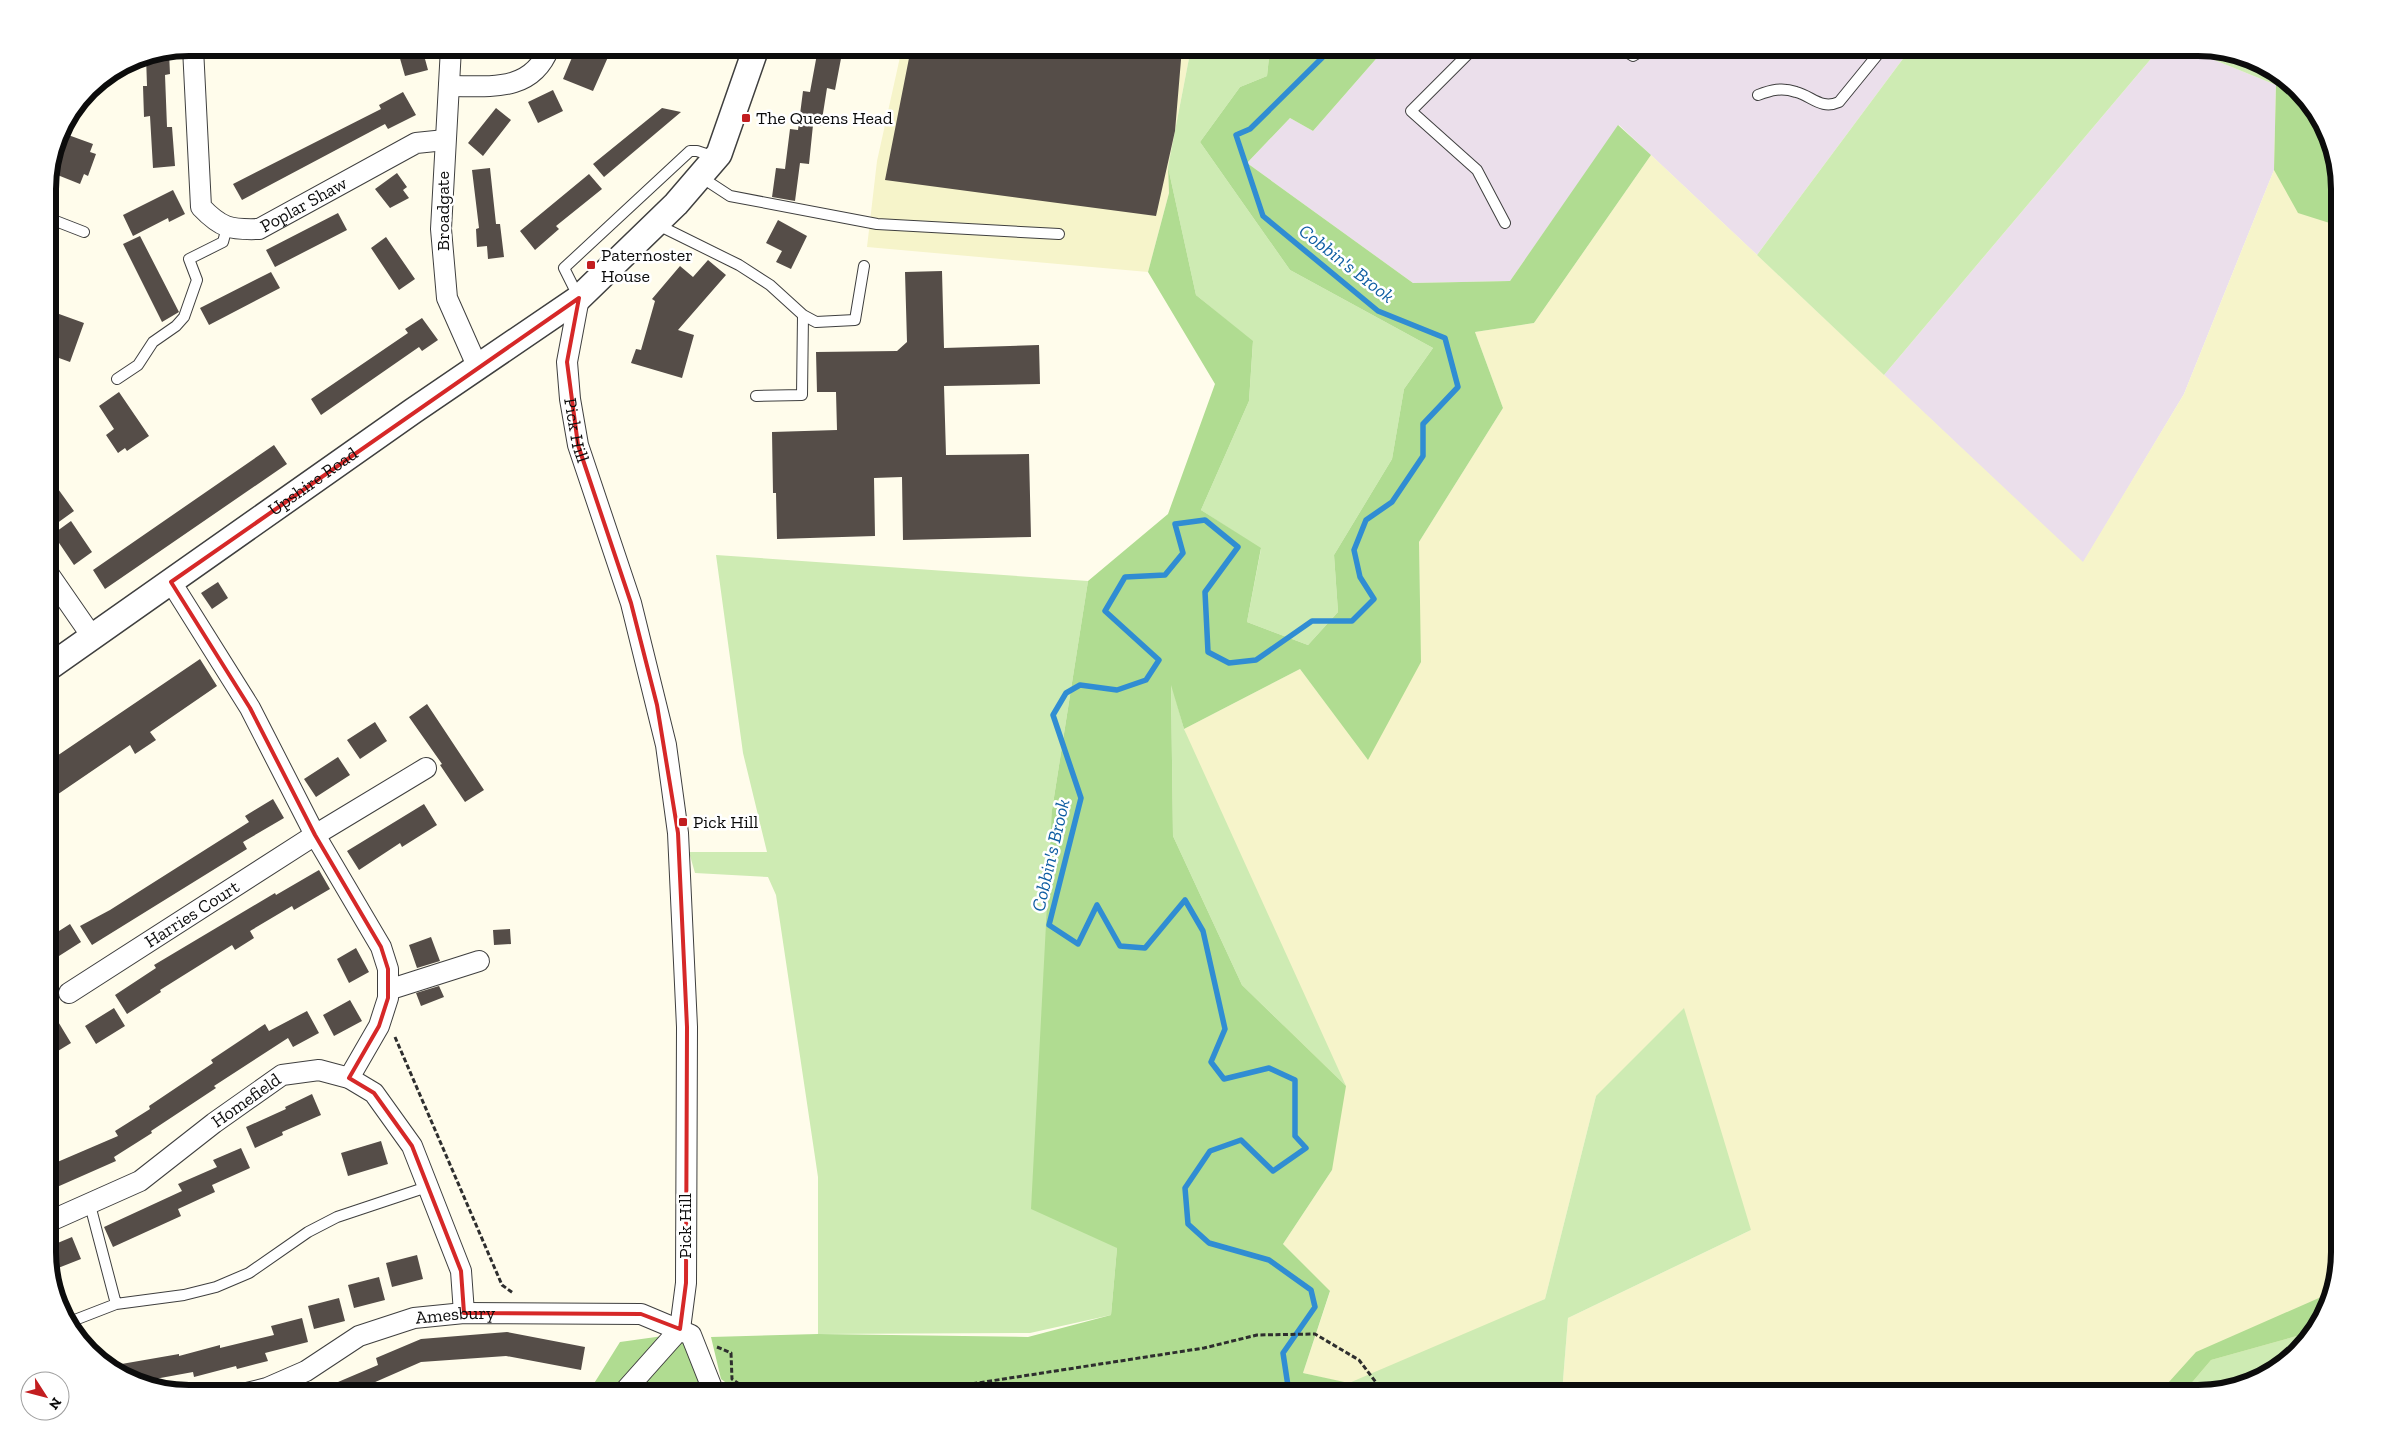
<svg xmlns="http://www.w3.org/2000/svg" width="2387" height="1441" font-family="'Zilla Slab',serif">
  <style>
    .industrial { fill: #ebdfeb }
    .farmland { fill: #f6f4ca }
    .green { fill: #ceebb3 }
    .forest { fill: #b0dc91 }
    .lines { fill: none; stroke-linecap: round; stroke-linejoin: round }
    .stream { stroke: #308dd3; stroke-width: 5.5 }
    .building { fill: #554d48 }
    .service-casing { stroke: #3f3f3f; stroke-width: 12 }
    .minor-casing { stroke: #3f3f3f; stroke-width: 22 }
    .tertiary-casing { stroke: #3f3f3f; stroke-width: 28 }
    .path { stroke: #2e2e2e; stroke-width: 3; stroke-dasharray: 5 2.5; stroke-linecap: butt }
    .service { stroke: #fff; stroke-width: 10 }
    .minor { stroke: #fff; stroke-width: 20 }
    .tertiary { stroke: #fff; stroke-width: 25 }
    .marked { fill: none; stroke: #d62828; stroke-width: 4; stroke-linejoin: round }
    .poi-dot { fill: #c21e20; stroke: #fff; stroke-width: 2 }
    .labels { text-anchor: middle; stroke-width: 5; stroke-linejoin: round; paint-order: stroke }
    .poi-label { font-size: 18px; fill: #0c0c0c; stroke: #fff; text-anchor: start }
    .street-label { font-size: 18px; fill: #0c0c0c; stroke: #fff }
    .water-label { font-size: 19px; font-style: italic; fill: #105ea3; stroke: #fff }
    .rim { fill: none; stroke: #0c0c0c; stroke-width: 6 }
  </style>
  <rect width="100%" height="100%" fill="#fffceb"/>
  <path class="industrial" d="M1378 48H1911L1757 255 1619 125 1510 281 1413 283 1247 163 1290 118 1313 131 1382 52Z
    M2160 48H2185L2276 85 2274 170 2184 394 2083 563 1884 375Z"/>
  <path class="farmland" d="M902 48H1191L1168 167 1169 193 1148 272 867 247 877 161Z
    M2281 78 2320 118 2339 180V1252L2320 1323 2269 1374 2198 1393H1562L1568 1318 1751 1230 1596 1096 1545 1299 1364 1387 1303 1373 1330 1292 1283 1244 1332 1170 1184 729 1300 669 1368 759 1420 650 1419 542 1503 408 1475 332 1534 323 1651 155 2083 562 2184 394 2274 170 2276 85Z"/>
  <path class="green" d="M1191 48H1270L1267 76 1240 87 1200 142 1290 270 1433 348 1404 389 1392 459 1334 555 1338 612 1308 645 1247 622 1261 549 1201 510 1249 401 1253 342 1196 295 1168 167Z
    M1911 48H2160L1884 375 1757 255Z
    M2185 48H2198L2269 67 2281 78 2276 85Z
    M716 555 1088 581 1052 810 1117 1248 1111 1315 1030 1333 818 1334V1177L776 895 768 877 695 873 689 852H767L743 753Z
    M1171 682 1184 729 1346 1086 1242 985 1173 836Z
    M1684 1008 1751 1230 1568 1318 1562 1393H1352L1349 1383 1545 1299 1596 1096Z
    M2311 1332 2269 1374 2198 1393H2183L2211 1360Z"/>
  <path class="forest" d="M1270 48H1378L1382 52 1313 131 1290 118 1247 163 1413 283 1510 281 1618 125 1651 155 1534 323 1475 332 1503 408 1419 542 1421 662 1368 760 1300 669 1184 729 1171 685 1173 836 1242 985 1346 1086 1332 1170 1283 1244 1330 1291 1303 1373 1349 1383 1352 1393H1266L1264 1390 1255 1393H740L721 1379 711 1337 818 1334 1028 1337 1111 1315 1117 1248 1031 1209 1052 810 1088 581 1168 514 1215 384 1148 272 1169 193 1168 167 1196 295 1253 341 1249 401 1201 510 1261 548 1247 622 1308 645 1338 612 1334 555 1392 459 1404 389 1433 348 1290 270 1200 142 1240 87 1267 76Z
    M2281 79 2320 118 2339 180V226L2298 213 2274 170 2276 85Z
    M2328 1294 2320 1323 2311 1332 2211 1360 2183 1393H2159L2196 1352Z
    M691 1335 713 1393H588L620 1342 663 1336Z"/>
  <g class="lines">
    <path class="stream" d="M1292 1393 1288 1386 1283 1353 1315 1307 1311 1290 1269 1260 1209 1243 1188 1224 1185 1188 1210 1151 1241 1140 1273 1171 1306 1148 1295 1136V1080L1269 1068 1224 1079 1211 1062 1225 1029 1203 931 1185 900 1145 948 1120 946 1097 905 1078 944 1049 925 1081 798 1053 715 1066 693 1080 685 1117 690 1146 680 1159 660 1105 611 1125 577 1165 575 1183 553 1175 524 1205 520 1238 547 1205 592 1208 652 1229 663 1256 660 1312 621H1352L1374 599 1360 577 1354 550 1366 520 1392 502 1423 456V424L1458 387 1445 338 1378 311 1263 216 1236 135 1250 129 1331 49 1329 48"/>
  </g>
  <path class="building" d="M397 48H422L428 70 405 76Z
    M576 48H612L593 91 563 79Z
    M827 48H843L835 90 827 88 821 126 813 125 809 164 800 163 795 201 772 197 776 168 785 169 790 129 798 130 803 91 810 92 817 54 826 55Z
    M911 48H1182L1175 131 1156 216 885 180Z
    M169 52 170 74 165 75 167 127H172L175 166 153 168 150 116 144 117 143 86H147L146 56Z
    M553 90 563 111 538 123 528 102Z
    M403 92 416 115 388 129 385 124 242 200 233 184 381 109 379 105Z
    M496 108 511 120 483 156 468 143Z
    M662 108 681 112 604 177 593 164Z
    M60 132 93 144 90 152 96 154 88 176 84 174 80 184 50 172Z
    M490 168 496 224H500L504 257 488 259 487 246 477 247 476 229 479 228 472 170Z
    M397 173 407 187 403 190 409 198 390 208 375 189Z
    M589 174 602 189 556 226 559 229 535 250 520 231Z
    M173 190 185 214 169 222 168 218 133 236 123 215Z
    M338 213 347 230 275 267 266 250Z
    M778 220 807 236 791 269 776 262 782 251 766 243Z
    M140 236 179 312 162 322 123 244Z
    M386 237 415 279 399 290 371 248Z
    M708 260 726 275 678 330 694 335 682 378 631 363 636 349 641 350 655 301 652 299 680 266 693 277Z
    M942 271 944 348 1039 345 1040 384 944 386 946 455 1029 454 1031 537 903 540 902 477 874 478 875 536 777 539 776 493H773L772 432 837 430 836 392H817L816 352 897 351 907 342 905 272Z
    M271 272 280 288 209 325 200 308Z
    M48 310 84 323 70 362 48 354Z
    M422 318 438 340 422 351 419 347 321 415 311 399 408 333 405 329Z
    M119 392 149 436 127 451 125 448 118 453 106 435 114 429 99 406Z
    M274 445 287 464 105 589 93 570Z
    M48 475 74 511 56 524 48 512Z
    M71 521 92 552 74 565 53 534Z
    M218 582 228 598 212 609 201 593Z
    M200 659 217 686 150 732 156 740 135 754 130 745 48 801V762Z
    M427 704 484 790 465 802 440 765 442 764 409 717Z
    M375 722 387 741 360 759 347 740Z
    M338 757 350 775 316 797 304 779Z
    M273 799 284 818 243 842 247 849 92 945 80 926 110 910 249 822 245 816Z
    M424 804 437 825 402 847 400 843 359 870 347 851Z
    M319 870 330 889 294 910 292 906 250 931 254 938 235 950 232 945 160 990 161 992 127 1014 115 995 156 968 154 965 275 893 276 895Z
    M70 924 81 942 48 963V938Z
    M510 929 511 944 494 945 493 930Z
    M431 937 440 961 417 968 409 945Z
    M356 948 369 972 349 983 337 959Z
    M439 986 444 997 421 1006 416 993Z
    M350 1000 362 1021 334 1036 323 1015Z
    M48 1005 71 1043 48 1057Z
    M114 1008 125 1026 96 1044 85 1026Z
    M307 1011 319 1033 293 1047 288 1038 214 1086 216 1088 151 1131 152 1133 114 1157 116 1161 57 1187 48 1166 118 1136 115 1131 150 1109 149 1106 213 1063 211 1060 265 1024 269 1031Z
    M312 1094 321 1115 282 1132 283 1135 255 1148 246 1127 286 1109 285 1107Z
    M381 1141 388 1164 348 1176 341 1153Z
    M241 1148 250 1168 212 1185 215 1192 178 1209 181 1216 113 1247 104 1227 182 1191 178 1184 217 1167 213 1160Z
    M72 1237 81 1259 53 1270 48 1259V1247Z
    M417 1255 423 1279 392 1287 386 1263Z
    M379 1277 385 1300 354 1308 348 1285Z
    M339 1298 345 1321 314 1329 308 1306Z
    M302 1318 308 1342 265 1353 268 1361 237 1369 236 1366 194 1377 193 1372 144 1381 118 1374 110 1366 179 1354V1356L220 1345V1348L274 1335 271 1326Z
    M507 1332 585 1347 581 1370 506 1356 421 1362 373 1383 375 1390 366 1394H343L338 1382 378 1365 376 1358 421 1339Z"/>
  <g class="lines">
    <g class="service-casing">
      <path id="service" d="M1474 48 1411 111 1477 170 1505 223
        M1620 48 1633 56 1646 48
        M1758 95C1771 90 1782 87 1796 92 1812 96 1821 110 1839 102L1883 48
        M701 177 730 196 877 224 1059 234
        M48 218 84 232
        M656 224 739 265 770 285 803 315 816 322 855 320 864 266
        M579 298 564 268 690 151H697L715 157
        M117 379 138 365 153 342 176 326 184 317 197 280 189 259 223 242 227 227
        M756 396 802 395 803 315
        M90 1205 116 1304
        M67 1323 116 1304 184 1295 216 1287 249 1273 308 1232 337 1217 427 1187"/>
    </g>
    <g class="minor-casing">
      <g id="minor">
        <path id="s1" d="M193 48 201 207C221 228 230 230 259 229L416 143 445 140"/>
        <path d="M451 48 441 229 447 298 478 368"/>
        <path d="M449 86C489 86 532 93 549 48"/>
        <path id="s2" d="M579 298 567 362 570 399 578 445 631 603 666 745 678 833 687 1027 686 1283 680 1329 623 1393"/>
        <path d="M48 573 93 638"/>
        <path d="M171 582 250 708 315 835 381 947 388 969V998L379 1026 349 1078"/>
        <path d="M388 990 479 961"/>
        <path id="s3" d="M69 993 315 835 426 768"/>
        <path id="s4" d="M48 1222 140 1181 214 1123 282 1075 319 1070 349 1078 374 1093 412 1146 461 1271 464 1313"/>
        <path id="s5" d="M247 1393 267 1388 306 1371 359 1336 414 1318 464 1313 641 1314 691 1335 714 1393"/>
      </g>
    </g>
    <g class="tertiary-casing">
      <g id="tertiary">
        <path id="s6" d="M48 668 413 411 579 298 676 204 719 154 756 48"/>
      </g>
    </g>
    <path class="path" d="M395 1037 502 1285 513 1293
      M717 1347 731 1353 732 1379 752 1393
      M913 1393 1204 1348 1257 1335 1315 1334 1359 1360 1384 1393"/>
    <use href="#service" class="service"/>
    <use href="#minor" class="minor"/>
    <use href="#tertiary" class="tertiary"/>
  </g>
  <path class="marked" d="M579 298 567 362 578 445 631 603 657 705 678 833 687 1027 686 1283 680 1329 641 1314 464 1313 461 1271 412 1146 374 1093 349 1078 379 1026 388 998V969L381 947 315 835 250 708 171 582Z"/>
  <g class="poi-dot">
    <rect x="741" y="113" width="10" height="10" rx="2.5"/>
    <rect x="586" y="260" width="10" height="10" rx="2.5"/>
    <rect x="678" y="817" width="10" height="10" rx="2.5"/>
  </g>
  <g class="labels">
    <g class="poi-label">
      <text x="756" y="124">The Queens Head</text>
      <text x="601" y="261">Paternoster<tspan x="601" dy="21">House</tspan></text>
      <text x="693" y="828">Pick Hill</text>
    </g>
    <g class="street-label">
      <text dy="6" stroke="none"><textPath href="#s1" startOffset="275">Poplar Shaw</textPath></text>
      <text transform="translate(443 211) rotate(-90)" y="6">Broadgate</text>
      <text dy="6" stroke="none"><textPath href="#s2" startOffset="134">Pick Hill</textPath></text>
      <text dy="6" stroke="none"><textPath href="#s6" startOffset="324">Upshire Road</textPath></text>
      <text dy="6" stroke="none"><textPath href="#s3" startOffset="146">Harries Court</textPath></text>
      <text dy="6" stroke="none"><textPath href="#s4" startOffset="234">Homefield</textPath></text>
      <text transform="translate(685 1226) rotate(-90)" y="6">Pick Hill</text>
      <text dy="6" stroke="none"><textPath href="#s5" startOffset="226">Amesbury</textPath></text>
    </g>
    <g class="water-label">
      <text transform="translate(1347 263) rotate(38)" y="7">Cobbin's Brook</text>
      <text transform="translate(1050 855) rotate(-77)" y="7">Cobbin's Brook</text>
    </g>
  </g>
  <path d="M0 0H2387V1441H0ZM189 56H2198A133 133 0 0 1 2331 189V1252A133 133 0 0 1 2198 1385H189A133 133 0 0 1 56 1252V189A133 133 0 0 1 189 56Z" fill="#fff" fill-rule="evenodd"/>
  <path class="rim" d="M189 56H2198A133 133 0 0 1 2331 189V1252A133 133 0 0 1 2198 1385H189A133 133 0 0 1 56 1252V189A133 133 0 0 1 189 56Z"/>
  <g transform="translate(45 1396) rotate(126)"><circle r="24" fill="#ffffff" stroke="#9e9e9e"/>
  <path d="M0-4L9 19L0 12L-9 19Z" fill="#c21e20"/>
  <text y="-8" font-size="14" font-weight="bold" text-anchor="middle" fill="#0c0c0c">N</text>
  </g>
</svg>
